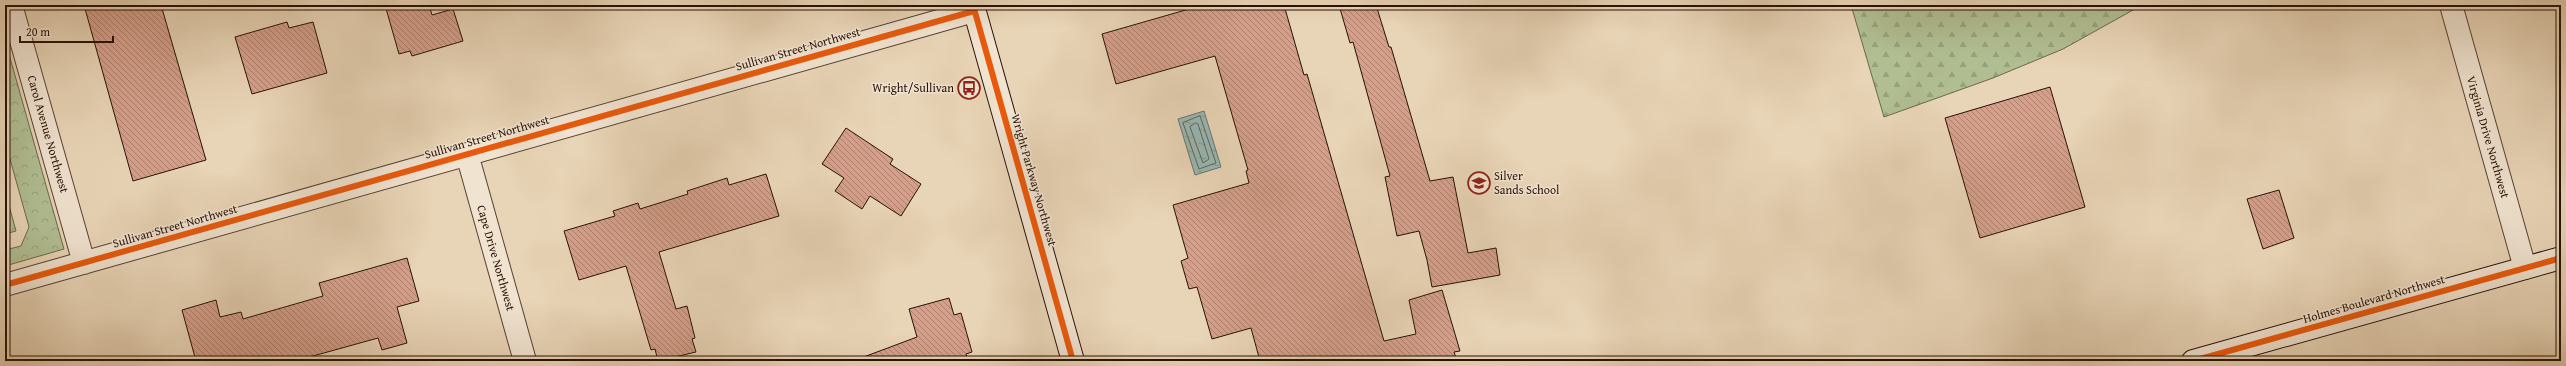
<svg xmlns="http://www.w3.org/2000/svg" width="2566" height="366" font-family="'Gentium Book Plus',serif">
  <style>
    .forest { fill: url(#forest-firs); stroke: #6c684c }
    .park { fill: url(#park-crowns); stroke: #6c684c }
    .water { fill: url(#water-ripples); stroke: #6c756d }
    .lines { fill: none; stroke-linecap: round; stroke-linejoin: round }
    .shore { stroke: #60645c; stroke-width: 1 }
    .building { fill: url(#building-back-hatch); stroke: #291105 }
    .street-casing { stroke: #594231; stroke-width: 24 }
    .secondary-casing { stroke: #291105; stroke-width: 24 }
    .street { stroke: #f0e3d0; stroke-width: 22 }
    .secondary { stroke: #f0e3d0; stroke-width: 22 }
    .cycleway-casing { stroke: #f0e3d0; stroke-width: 8 }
    .cycleway { stroke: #e8590c; stroke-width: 6 }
    .labels { text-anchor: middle; stroke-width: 3; stroke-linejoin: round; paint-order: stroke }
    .street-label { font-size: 12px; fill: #291105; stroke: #f0e3d0 }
    .poi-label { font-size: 12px; fill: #291105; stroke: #f0e3d0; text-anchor: end }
  </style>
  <defs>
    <pattern id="forest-firs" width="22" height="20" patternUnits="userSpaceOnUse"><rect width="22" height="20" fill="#b0be92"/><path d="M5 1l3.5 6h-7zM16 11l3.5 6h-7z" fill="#97a27c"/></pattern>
    <pattern id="park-crowns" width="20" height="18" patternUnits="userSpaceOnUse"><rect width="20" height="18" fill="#b0be92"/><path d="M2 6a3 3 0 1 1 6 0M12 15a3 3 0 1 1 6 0" fill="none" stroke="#97a27c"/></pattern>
    <pattern id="water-ripples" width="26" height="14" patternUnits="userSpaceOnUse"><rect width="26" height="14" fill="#98b7b2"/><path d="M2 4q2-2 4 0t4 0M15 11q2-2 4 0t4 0" fill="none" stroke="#839c98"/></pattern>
    <pattern id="building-back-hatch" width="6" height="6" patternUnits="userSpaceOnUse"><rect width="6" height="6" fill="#d59f8a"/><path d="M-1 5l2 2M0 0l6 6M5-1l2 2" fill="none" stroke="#ad806f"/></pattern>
  </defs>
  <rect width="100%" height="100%" fill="#e8d4b6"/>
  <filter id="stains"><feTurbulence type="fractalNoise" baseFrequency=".005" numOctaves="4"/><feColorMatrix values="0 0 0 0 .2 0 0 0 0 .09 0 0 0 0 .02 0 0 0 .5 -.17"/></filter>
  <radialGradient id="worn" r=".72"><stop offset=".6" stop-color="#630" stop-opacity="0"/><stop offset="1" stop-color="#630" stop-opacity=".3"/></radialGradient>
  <path class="forest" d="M1851 5H2142L2063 49 1993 78 1884 117Z"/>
  <path class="park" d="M5 40 64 249 5 266V250L21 246 29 227 5 141Z
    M5 191 16 231 5 234Z"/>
  <path class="water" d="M1204 111 1221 167 1195 175 1178 119Z"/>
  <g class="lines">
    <path class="shore" d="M1200 116 1216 163 1199 169 1183 123Z
      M1196 123 1198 124 1209 159 1203 163 1190 127Z"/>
  </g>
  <path class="building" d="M84 5H161L206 160 133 181Z
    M385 5H429L432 15 453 9 463 41 412 56 410 51 399 54Z
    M1203 5H1284L1304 75 1307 74 1384 341 1416 334 1409 300 1442 290 1460 351 1454 352 1457 361H1260L1251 328 1212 339 1197 287 1189 289 1181 261 1188 258 1173 205 1249 183 1246 171 1248 170 1215 56 1116 84 1102 34Z
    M1339 5H1376L1389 47H1391L1430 181 1453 177 1468 253 1496 248 1500 275 1432 287 1427 260 1419 231 1397 236 1385 177 1390 176 1353 42 1350 43Z
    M287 22 289 28 313 22 327 73 252 94 235 37Z
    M2050 87 2085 207 1980 238 1945 118Z
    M846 128 893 159 890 164 921 184 901 216 870 196 862 209 835 191 844 178 822 164Z
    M766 174 779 216 659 252 676 309 687 306 695 338 692 339 696 352 658 361 655 349 651 350 626 266 579 280 564 231 615 216 613 211 638 203 640 209 688 194 687 191 727 178 729 185Z
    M2279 190 2294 238 2263 249 2247 199Z
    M407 258 419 301 397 307 407 343 382 350 378 338 295 361H196L182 310 216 300 220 317 241 312 243 319 323 296 319 283Z
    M949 298 954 315 961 313 972 352 966 354 968 361H862L861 358 917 337 909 309Z"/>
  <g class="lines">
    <g class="street-casing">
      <path id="street" d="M11 5 84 263
        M2451 5 2525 268
        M467 154 525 361
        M5 285 974 11"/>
    </g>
    <g class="secondary-casing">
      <path id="secondary" d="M973 5 1073 361
        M2193 361 2561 258"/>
    </g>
    <use href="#street" class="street"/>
    <use href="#secondary" class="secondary"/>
    <g class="cycleway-casing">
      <path id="cycleway" d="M973 5 1073 361
        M5 285 974 11
        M2193 361 2561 258"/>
    </g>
    <use href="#cycleway" class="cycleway"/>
  </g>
  <defs>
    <g id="bus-ring" transform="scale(1.15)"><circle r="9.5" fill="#f0e3d0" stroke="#8f2418" stroke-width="1.5"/><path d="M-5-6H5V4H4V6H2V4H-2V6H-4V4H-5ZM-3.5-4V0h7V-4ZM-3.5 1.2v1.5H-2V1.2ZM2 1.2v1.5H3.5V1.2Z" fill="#8f2418"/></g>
    <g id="school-ring" transform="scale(1.15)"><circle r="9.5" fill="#f0e3d0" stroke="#8f2418" stroke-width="1.5"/><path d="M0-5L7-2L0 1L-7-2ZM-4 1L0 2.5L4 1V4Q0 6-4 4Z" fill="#8f2418"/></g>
  </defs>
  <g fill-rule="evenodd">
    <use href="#bus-ring" x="969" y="88"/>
    <use href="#school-ring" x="1479" y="183"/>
  </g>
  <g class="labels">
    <g class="street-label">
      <text transform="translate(798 49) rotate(-16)" y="4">Sullivan Street Northwest</text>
      <text transform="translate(48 134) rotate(74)" y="4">Carol Avenue Northwest</text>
      <text transform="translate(487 137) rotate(-16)" y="4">Sullivan Street Northwest</text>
      <text transform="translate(2488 137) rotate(74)" y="4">Virginia Drive Northwest</text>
      <text transform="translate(1034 180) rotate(74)" y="4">Wright Parkway Northwest</text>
      <text transform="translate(175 226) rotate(-16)" y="4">Sullivan Street Northwest</text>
      <text transform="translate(496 258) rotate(74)" y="4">Cape Drive Northwest</text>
      <text transform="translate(2374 299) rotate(-16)" y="4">Holmes Boulevard Northwest</text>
    </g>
    <g class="poi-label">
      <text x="954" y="92">Wright/Sullivan</text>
      <text x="1494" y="180" text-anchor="start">Silver<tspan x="1494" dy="14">Sands School</tspan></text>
    </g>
  </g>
  <rect width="2566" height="366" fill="none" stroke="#e8d4b6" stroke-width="20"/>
  <rect x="6" y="6" width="2554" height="354" fill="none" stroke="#291105" stroke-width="2"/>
  <rect x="10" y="10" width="2546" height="346" fill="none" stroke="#291105"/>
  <path d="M20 36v6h93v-6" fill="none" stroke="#291105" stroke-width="2"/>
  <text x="26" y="36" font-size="12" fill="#291105" stroke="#f0e3d0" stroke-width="3" paint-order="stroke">20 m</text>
  <rect width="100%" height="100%" filter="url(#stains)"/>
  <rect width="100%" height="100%" fill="url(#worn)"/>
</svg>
